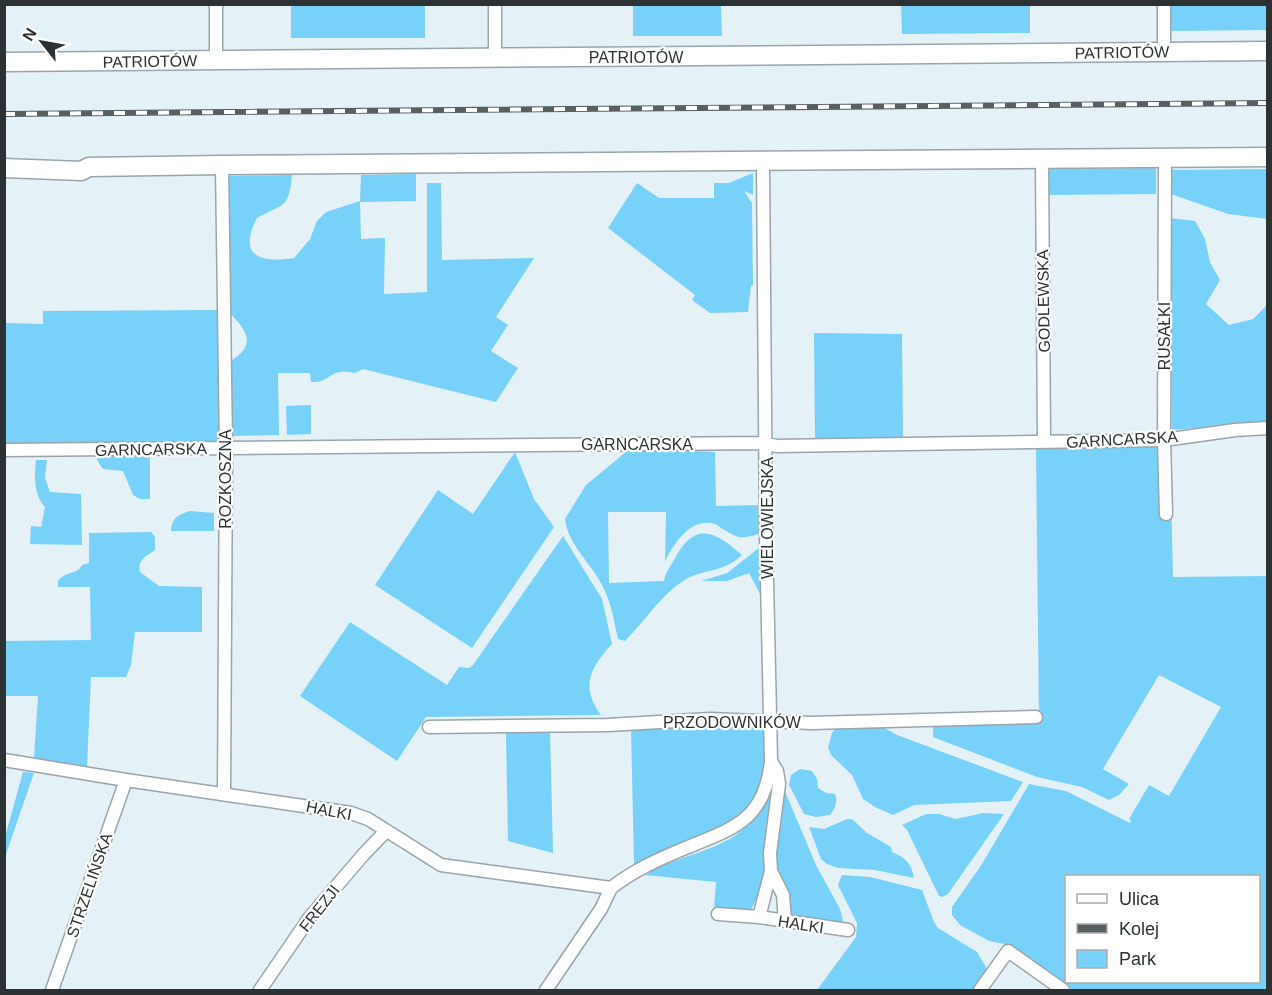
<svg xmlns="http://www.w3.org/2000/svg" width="1272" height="995" font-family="Helvetica,sans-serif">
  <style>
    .green { fill: #77d1f9; fill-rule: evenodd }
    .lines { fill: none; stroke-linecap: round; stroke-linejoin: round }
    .street-casing { stroke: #99a5ab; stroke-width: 15 }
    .secondary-casing { stroke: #99a5ab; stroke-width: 21 }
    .street { stroke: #fff; stroke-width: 12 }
    .secondary { stroke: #fff; stroke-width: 18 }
    .rail-casing { stroke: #585f62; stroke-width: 6 }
    .rail { stroke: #fff; stroke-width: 4; stroke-dasharray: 11; stroke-linecap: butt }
    .labels { text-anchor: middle; stroke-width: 4.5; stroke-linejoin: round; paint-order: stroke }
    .street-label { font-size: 16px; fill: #2c3133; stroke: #fff }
  </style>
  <rect width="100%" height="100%" fill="#e4f1f7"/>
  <path class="green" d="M291 5H425V38H291Z
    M633 5H721L722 36H633Z
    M901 5H1030V33L902 34Z
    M1171 5H1267V30L1171 31Z
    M1156 168V194L1046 195V182L1050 169Z
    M1267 169V219L1228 214 1168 193 1169 170Z
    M753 173V195L744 191 752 203 753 285 751 286 748 312 710 313 692 300 695 295 608 228 637 183 659 198H714V183H729Z
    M416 174V201L360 202 361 239 385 238 384 294 427 292V183H441L442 260 534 258 496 317 508 325 491 351 518 368 496 402 363 369 355 373C328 367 332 383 311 382L310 373H278L279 435 230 436 229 362C258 345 247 331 229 312V176L292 175C289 210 283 203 257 218 237 257 261 263 294 258L310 239 317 221 326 212 360 201 361 175Z
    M1170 218 1195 221 1205 239 1210 262 1220 280 1206 304 1229 325 1253 319 1267 305V422L1172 430Z
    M220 310V440L217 444 5 446 4 323 43 324V311Z
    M814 333 902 334 903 438H815Z
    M311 405V434L287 435 286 406Z
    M1170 446 1173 577 1267 576V990H1071L1004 944 989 941 960 925 952 915V907L982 864 1029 784 1066 791 1130 823 1131 820 1129 819 1149 785 1169 796 1221 707 1159 675 1103 769 1129 784 1119 795 1109 800 1082 787 1037 777 933 737V722L1039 721 1036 449ZM1066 876H1258V982H1066Z
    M628 448 715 452 716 506 758 505 759 534C740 539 739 539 723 529 720 528 718 525 715 524 690 517 675 543 665 561L666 512H608L609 583 664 581C665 573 670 567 674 560 694 521 714 530 742 555 722 574 703 568 683 581 659 597 645 621 625 641L618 639C614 620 611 602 602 585 591 563 568 545 565 519L586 485 626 452Z
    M150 452V499H140L133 495 123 471 103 469 97 460 98 453Z
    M515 452 534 499 554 527 472 648 375 585 438 490 473 514Z
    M36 460H47L45 478 50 492 81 494 82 545 30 544 31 526 41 527 45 507C34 495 34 476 36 460Z
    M190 511 214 513V531H171C172 518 177 515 190 511Z
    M151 532 155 537V550C146 556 137 560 140 572L159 586 202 587V632H135L131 665 126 677H91L87 766 34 758 38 696H5V641L91 640 90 587H58V581C65 571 77 575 82 565L89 563V533Z
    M563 536 602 599 612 644C590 668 580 686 601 715L426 717 397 761 300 696 350 622 447 685 459 667 469 668 473 665Z
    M759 548 760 594 749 573 727 581H701L727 573Z
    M698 724H764V781L745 814 731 825 634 865 631 728Z
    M878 724 897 735 1023 782 1011 801 914 805 893 815 875 807 863 799 852 775 831 755 828 747 832 733 838 726Z
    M550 732 553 853 508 841 506 733Z
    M800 769 812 771 817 779 818 788 826 793 835 794C838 802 835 809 830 815L816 817 804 814 789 785 791 775Z
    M23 772 34 773 5 857V837Z
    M775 777 771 818 765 835 766 871 761 889 750 912 714 909 716 882 645 875C679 853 728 852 754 818 764 806 769 791 775 777Z
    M784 789 816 865 840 909 844 925 790 917 774 858Z
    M983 813 1004 814 948 894 942 897 939 896 907 830 902 825 926 814H939L956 819Z
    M847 819H852L867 833 891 847 892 852C905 857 912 864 914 878L875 870 838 868 827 864 821 859 809 827 824 829Z
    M842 875 870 877 922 890 934 922 938 928 977 952 987 969 972 990H817L856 937 857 923 838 885Z"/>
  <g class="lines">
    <g class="street-casing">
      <path id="street" d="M216 4V60
        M1164 4V52
        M495 58V4
        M1165 159 1164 440 1166 514
        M1042 160 1044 442
        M222 165 226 448 224 793
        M4 450 761 443 777 446 1164 440 1235 430 1268 428
        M429 727 608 725 710 719 811 723 1036 717
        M4 760 126 780 351 813 368 819 441 865 611 888C634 870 661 858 688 847 735 828 765 819 771 761L766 535 763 162
        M771 871 783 895 785 921
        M718 914 759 917 848 930
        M759 917 771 871 770 853 779 784 777 771 772 763
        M52 990 126 780
        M260 990 310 917 363 855 386 831
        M546 990 601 909 611 888
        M980 990 1008 951 1063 990"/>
    </g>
    <g class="secondary-casing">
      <path id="secondary" d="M4 62 1268 51
        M4 168 81 171 89 167 222 165 1268 157"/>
    </g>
    <use href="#street" class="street"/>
    <use href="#secondary" class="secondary"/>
    <g class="rail-casing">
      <path id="rail" d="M4 114 1268 103"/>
    </g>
    <use href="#rail" class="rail"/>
  </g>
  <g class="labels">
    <g class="street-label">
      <text transform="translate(1122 52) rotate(-1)" y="6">PATRIOTÓW</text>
      <text x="636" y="63">PATRIOTÓW</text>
      <text transform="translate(150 61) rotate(-1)" y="6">PATRIOTÓW</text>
      <text transform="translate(1043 301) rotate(-91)" y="6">GODLEWSKA</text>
      <text transform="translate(1164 336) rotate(-90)" y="6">RUSAŁKI</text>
      <text transform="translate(1122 439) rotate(-3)" y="6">GARNCARSKA</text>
      <text x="637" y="450">GARNCARSKA</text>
      <text transform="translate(151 449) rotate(-1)" y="6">GARNCARSKA</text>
      <text transform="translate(225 479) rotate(-90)" y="6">ROZKOSZNA</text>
      <text transform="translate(767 518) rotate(-90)" y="6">WIELOWIEJSKA</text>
      <text x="732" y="728">PRZODOWNIKÓW</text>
      <text transform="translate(329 810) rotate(11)" y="6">HALKI</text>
      <text transform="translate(89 885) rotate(-71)" y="6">STRZELIŃSKA</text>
      <text transform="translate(319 908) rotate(-52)" y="6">FREZJI</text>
      <text transform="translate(801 924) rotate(9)" y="6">HALKI</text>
    </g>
  </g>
  <rect width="1272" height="995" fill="none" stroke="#2c3133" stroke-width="12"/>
  <rect x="1065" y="875" width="195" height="108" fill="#ffffff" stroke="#abadad" stroke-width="1.5"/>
  <rect x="1077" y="894" width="30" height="9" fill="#ffffff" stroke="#abadad" stroke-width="1.5"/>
  <text x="1119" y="905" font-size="18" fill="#2c3133">Ulica</text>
  <rect x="1077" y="924" width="30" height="9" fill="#585f62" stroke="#abadad" stroke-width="1.5"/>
  <text x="1119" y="935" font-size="18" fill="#2c3133">Kolej</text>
  <rect x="1077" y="950" width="30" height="18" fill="#77d1f9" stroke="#abadad" stroke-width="1.5"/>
  <text x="1119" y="965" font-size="18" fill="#2c3133">Park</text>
  <g transform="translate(42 42) rotate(301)" stroke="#ffffff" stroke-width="4.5" paint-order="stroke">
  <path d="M0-4.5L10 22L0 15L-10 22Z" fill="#2c3133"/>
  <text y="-9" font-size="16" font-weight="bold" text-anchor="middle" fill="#2c3133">N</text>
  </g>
</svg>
